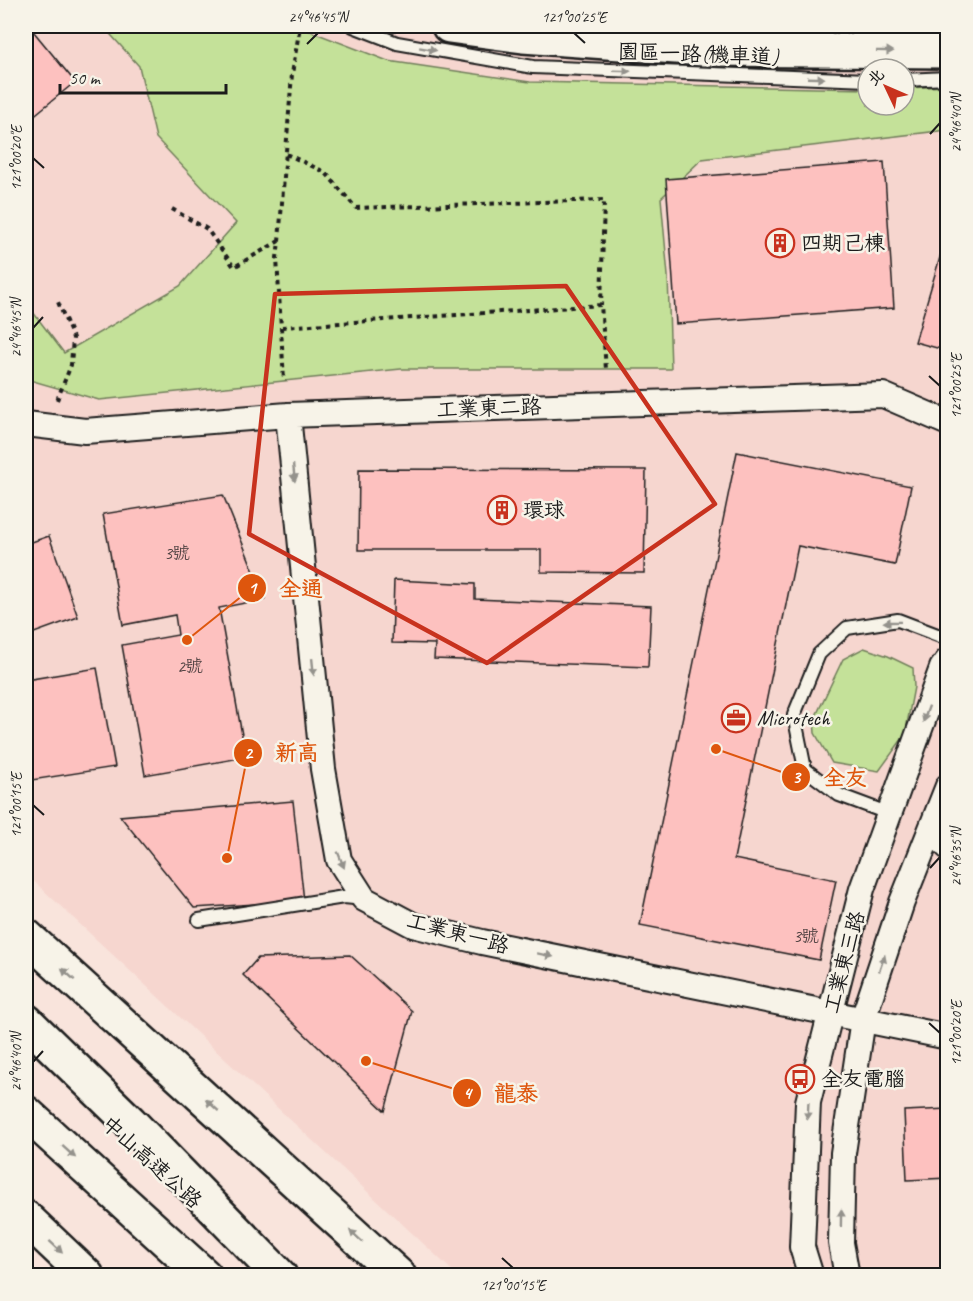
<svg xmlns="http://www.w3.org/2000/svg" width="973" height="1301" font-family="Caveat,'LXGW WenKai TC',sans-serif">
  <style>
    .built { fill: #f6d6cf; fill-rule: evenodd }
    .green { fill: #c4e199; stroke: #707e5a; stroke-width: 1.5 }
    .building { fill: #fdc1bf; stroke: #1c1c1c; stroke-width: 1.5 }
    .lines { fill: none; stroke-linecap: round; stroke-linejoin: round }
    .lane-casing { stroke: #1c1c1c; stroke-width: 16 }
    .street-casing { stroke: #1c1c1c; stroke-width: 28 }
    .secondary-casing { stroke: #1c1c1c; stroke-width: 38 }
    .highway-casing { stroke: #1c1c1c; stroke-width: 38 }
    .path { stroke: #1c1c1c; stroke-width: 4; stroke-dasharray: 4.5 4.5; stroke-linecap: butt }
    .lane { stroke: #f7f3e8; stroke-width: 12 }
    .street { stroke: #f7f3e8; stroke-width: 24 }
    .secondary { stroke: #f7f3e8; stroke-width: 33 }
    .highway { stroke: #f7f3e8; stroke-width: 33 }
    .oneway { fill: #94928c }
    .marked { fill: none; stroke: #c8321e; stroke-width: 4.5; stroke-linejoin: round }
    .ticks { fill: none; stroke: #1c1c1c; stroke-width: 2 }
    .labels { text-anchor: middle; stroke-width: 5; stroke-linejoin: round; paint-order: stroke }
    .number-label { font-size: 18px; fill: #544545 }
    .street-label { font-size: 21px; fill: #1c1c1c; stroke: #f7f3e8 }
    .poi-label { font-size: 21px; fill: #1c1c1c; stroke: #f7f3e8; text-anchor: start }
    .leader { fill: none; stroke: #de560d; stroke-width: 2 }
    .callout-dot { fill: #de560d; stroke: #f7f3e8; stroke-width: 2 }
    .mark-label { font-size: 18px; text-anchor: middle; font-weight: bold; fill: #fff }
    .callout-label { font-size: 22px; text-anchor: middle; font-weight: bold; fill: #de560d; stroke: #f7f3e8; stroke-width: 5; stroke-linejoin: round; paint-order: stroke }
    .neatline { fill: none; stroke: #1c1c1c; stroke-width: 2 }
    .ticks-label { font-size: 15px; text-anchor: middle; fill: #1c1c1c }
  </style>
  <rect width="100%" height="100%" fill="#f9e4dc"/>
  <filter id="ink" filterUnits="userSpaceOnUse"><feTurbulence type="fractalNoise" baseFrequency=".0167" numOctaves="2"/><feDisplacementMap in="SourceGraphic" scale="12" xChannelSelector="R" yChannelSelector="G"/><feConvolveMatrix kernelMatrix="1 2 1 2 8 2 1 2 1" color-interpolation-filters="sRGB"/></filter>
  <g filter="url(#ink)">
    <path class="built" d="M26 26H947V1275H457L26 874ZM868 69H904V105H868Z"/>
    <path class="green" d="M103 26H297L388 61 530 82 868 89V105H904V88L947 86V130L702 159 661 198 668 276 671 369H401L99 400 26 379V303L64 353 180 286 236 223 156 138 139 66Z
      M864 648 888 656 913 668 914 687 905 735 879 771 832 763 815 733 814 720 843 659Z"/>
    <path class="building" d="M26 26H29L75 82 26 122Z
      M884 162 894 308 676 324 666 179Z
      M948 230V351L915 342Z
      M737 452 911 486 895 565 798 546 734 859 836 880 819 960 640 925Z
      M359 469 646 470 644 573 541 572V550H358Z
      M223 495 265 599 219 608 246 757 145 775 122 645 178 635 175 615 123 625 103 514Z
      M49 536 78 617 26 636V544Z
      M394 580 475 584V599L651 606 648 667 434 659 435 644 392 643Z
      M97 668 115 767 32 780 27 747H26V680Z
      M293 801 304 901 194 908 120 816Z
      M350 955 412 1011 385 1111 243 975 258 958Z
      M948 1109V1178L907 1180 904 1111Z"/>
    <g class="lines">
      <g class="lane-casing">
        <path id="lane" d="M353 26 397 43 533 67 868 80
          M904 80 948 78
          M890 814 839 795 805 769 794 715 819 654 847 628 898 620 948 639
          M199 920 344 897 364 899"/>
      </g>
      <g class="street-casing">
        <path id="street" d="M288 415 323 769 339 860 364 899 413 925 482 942 948 1037
          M26 424 85 431 288 415 883 395 948 423
          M931 829 948 847
          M811 1276 802 1247 808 1102 862 889 942 668 948 660
          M847 1276 841 1243 843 1153 863 1019 902 902 948 786"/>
      </g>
      <g class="secondary-casing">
        <path id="secondary" d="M449 26 523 36 704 49 948 51"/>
      </g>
      <g class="highway-casing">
        <path id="highway" d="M26 936 399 1276
          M26 1021 130 1122 280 1276
          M26 1113 205 1276
          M26 1218 87 1276"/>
      </g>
      <path class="path" d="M286 154 325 172 356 208 604 200 601 305
        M172 209 207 229 234 267 279 241 277 258 284 381
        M279 241 292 74 300 26
        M282 327 601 305 606 369
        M57 400 71 365 73 338 58 302"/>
      <use href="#lane" class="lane"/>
      <use href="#street" class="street"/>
      <use href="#secondary" class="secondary"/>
      <use href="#highway" class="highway"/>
    </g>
    <defs><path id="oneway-solid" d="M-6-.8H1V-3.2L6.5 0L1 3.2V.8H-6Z" transform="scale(1.5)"/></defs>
    <g class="oneway">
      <use href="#oneway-solid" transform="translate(428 49) rotate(10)"/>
      <use href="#oneway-solid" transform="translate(885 51) rotate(1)"/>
      <use href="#oneway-solid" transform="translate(622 71) rotate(2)"/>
      <use href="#oneway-solid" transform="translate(816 78) rotate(2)"/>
      <use href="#oneway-solid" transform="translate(294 473) rotate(84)"/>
      <use href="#oneway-solid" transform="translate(892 622) rotate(179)"/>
      <use href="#oneway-solid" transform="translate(313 667) rotate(84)"/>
      <use href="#oneway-solid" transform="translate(926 714) rotate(110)"/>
      <use href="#oneway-solid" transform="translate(341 860) rotate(68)"/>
      <use href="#oneway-solid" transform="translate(545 955) rotate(12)"/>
      <use href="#oneway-solid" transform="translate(882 963) rotate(-71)"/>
      <use href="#oneway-solid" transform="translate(68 974) rotate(-138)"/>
      <use href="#oneway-solid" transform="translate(212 1105) rotate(-138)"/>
      <use href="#oneway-solid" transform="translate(808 1111) rotate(93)"/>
      <use href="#oneway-solid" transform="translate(69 1152) rotate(42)"/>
      <use href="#oneway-solid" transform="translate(841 1218) rotate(-89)"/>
      <use href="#oneway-solid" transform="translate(356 1236) rotate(-138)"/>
      <use href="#oneway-solid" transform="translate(56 1247) rotate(43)"/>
    </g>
  </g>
  <path class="marked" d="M566 286 715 504 487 663 249 534 275 294Z"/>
  <path class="ticks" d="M574 33 585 43M307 44 318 33M930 134 940 123M33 158 44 168M33 328 43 317M929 376 940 386M33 805 44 815M930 868 940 857M929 1023 940 1033M33 1062 43 1051M502 1258 513 1268"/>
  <defs>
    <g id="building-ring" transform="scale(1.5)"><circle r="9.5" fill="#f7f3e8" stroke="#c8321e" stroke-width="1.5"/><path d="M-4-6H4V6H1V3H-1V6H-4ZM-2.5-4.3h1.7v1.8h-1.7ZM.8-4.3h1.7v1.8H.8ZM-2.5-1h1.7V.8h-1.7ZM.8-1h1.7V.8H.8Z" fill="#c8321e"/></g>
    <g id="office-ring" transform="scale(1.5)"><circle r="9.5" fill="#f7f3e8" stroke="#c8321e" stroke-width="1.5"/><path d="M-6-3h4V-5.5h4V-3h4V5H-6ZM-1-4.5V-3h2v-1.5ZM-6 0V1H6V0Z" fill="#c8321e"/></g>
    <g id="bus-ring" transform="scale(1.5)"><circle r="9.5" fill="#f7f3e8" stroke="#c8321e" stroke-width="1.5"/><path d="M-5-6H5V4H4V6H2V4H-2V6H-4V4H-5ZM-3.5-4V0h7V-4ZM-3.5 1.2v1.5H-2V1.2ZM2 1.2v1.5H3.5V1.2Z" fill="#c8321e"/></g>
  </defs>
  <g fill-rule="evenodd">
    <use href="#building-ring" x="780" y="243"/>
    <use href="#building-ring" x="502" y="510"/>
    <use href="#office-ring" x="736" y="718"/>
    <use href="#bus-ring" x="800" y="1079"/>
  </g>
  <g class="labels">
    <g class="number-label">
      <text x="177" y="559">3號</text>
      <text x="190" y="672">2號</text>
      <text x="806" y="942">3號</text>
    </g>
    <g class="street-label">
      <text transform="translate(698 54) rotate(2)" y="7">園區一路(機車道)</text>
      <text transform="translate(489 408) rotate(-2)" y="7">工業東二路</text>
      <text transform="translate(458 933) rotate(15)" y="7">工業東一路</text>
      <text transform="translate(844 962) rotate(-75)" y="7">工業東三路</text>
      <text transform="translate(152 1162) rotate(42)" y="7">中山高速公路</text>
    </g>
    <g class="poi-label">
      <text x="801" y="250">四期己棟</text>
      <text x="523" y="517">環球</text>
      <text x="757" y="725">Microtech</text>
      <text x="821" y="1086">全友電腦</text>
    </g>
  </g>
  <path class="leader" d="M187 640L252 588M227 858L248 753M716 749L796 777M366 1061L467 1093"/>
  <g class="callout-dot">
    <circle cx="187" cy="640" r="6"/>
    <circle cx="227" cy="858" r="6"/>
    <circle cx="716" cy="749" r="6"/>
    <circle cx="366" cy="1061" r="6"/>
    <circle cx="252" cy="588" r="15"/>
    <circle cx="248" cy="753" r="15"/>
    <circle cx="796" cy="777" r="15"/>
    <circle cx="467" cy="1093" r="15"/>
  </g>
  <g class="mark-label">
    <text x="252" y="594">1</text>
    <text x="248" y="759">2</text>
    <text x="796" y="783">3</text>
    <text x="467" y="1099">4</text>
  </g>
  <g class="callout-label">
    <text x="301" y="596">全通</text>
    <text x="297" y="760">新高</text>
    <text x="845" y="785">全友</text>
    <text x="516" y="1101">龍泰</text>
  </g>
  <rect width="973" height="1301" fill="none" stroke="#f7f3e8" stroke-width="66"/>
  <g transform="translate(886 87) rotate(314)"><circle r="28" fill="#f7f3e8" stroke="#9f9d96" stroke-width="1.5"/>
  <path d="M0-4.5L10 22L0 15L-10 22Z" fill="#c8321e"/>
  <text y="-9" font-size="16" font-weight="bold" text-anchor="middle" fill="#1c1c1c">北</text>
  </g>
  <path d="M60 84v9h166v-9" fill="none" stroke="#1c1c1c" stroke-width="3"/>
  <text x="69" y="84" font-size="18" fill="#1c1c1c" stroke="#f7f3e8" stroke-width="4.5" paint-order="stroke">50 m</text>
  <rect x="33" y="33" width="907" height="1235" class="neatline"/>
  <g class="ticks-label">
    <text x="318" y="22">24°46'45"N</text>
    <text x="574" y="22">121°00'25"E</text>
    <text transform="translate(956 123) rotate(-90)" y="5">24°46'40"N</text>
    <text transform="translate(16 158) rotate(-90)" y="5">121°00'20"E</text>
    <text transform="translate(16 328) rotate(-90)" y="5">24°46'45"N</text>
    <text transform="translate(956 386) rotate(-90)" y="5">121°00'25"E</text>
    <text transform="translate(16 805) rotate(-90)" y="5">121°00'15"E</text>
    <text transform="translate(956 857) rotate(-90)" y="5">24°46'35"N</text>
    <text transform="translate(956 1033) rotate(-90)" y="5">121°00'20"E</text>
    <text transform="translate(16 1062) rotate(-90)" y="5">24°46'40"N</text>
    <text x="513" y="1290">121°00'15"E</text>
  </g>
</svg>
